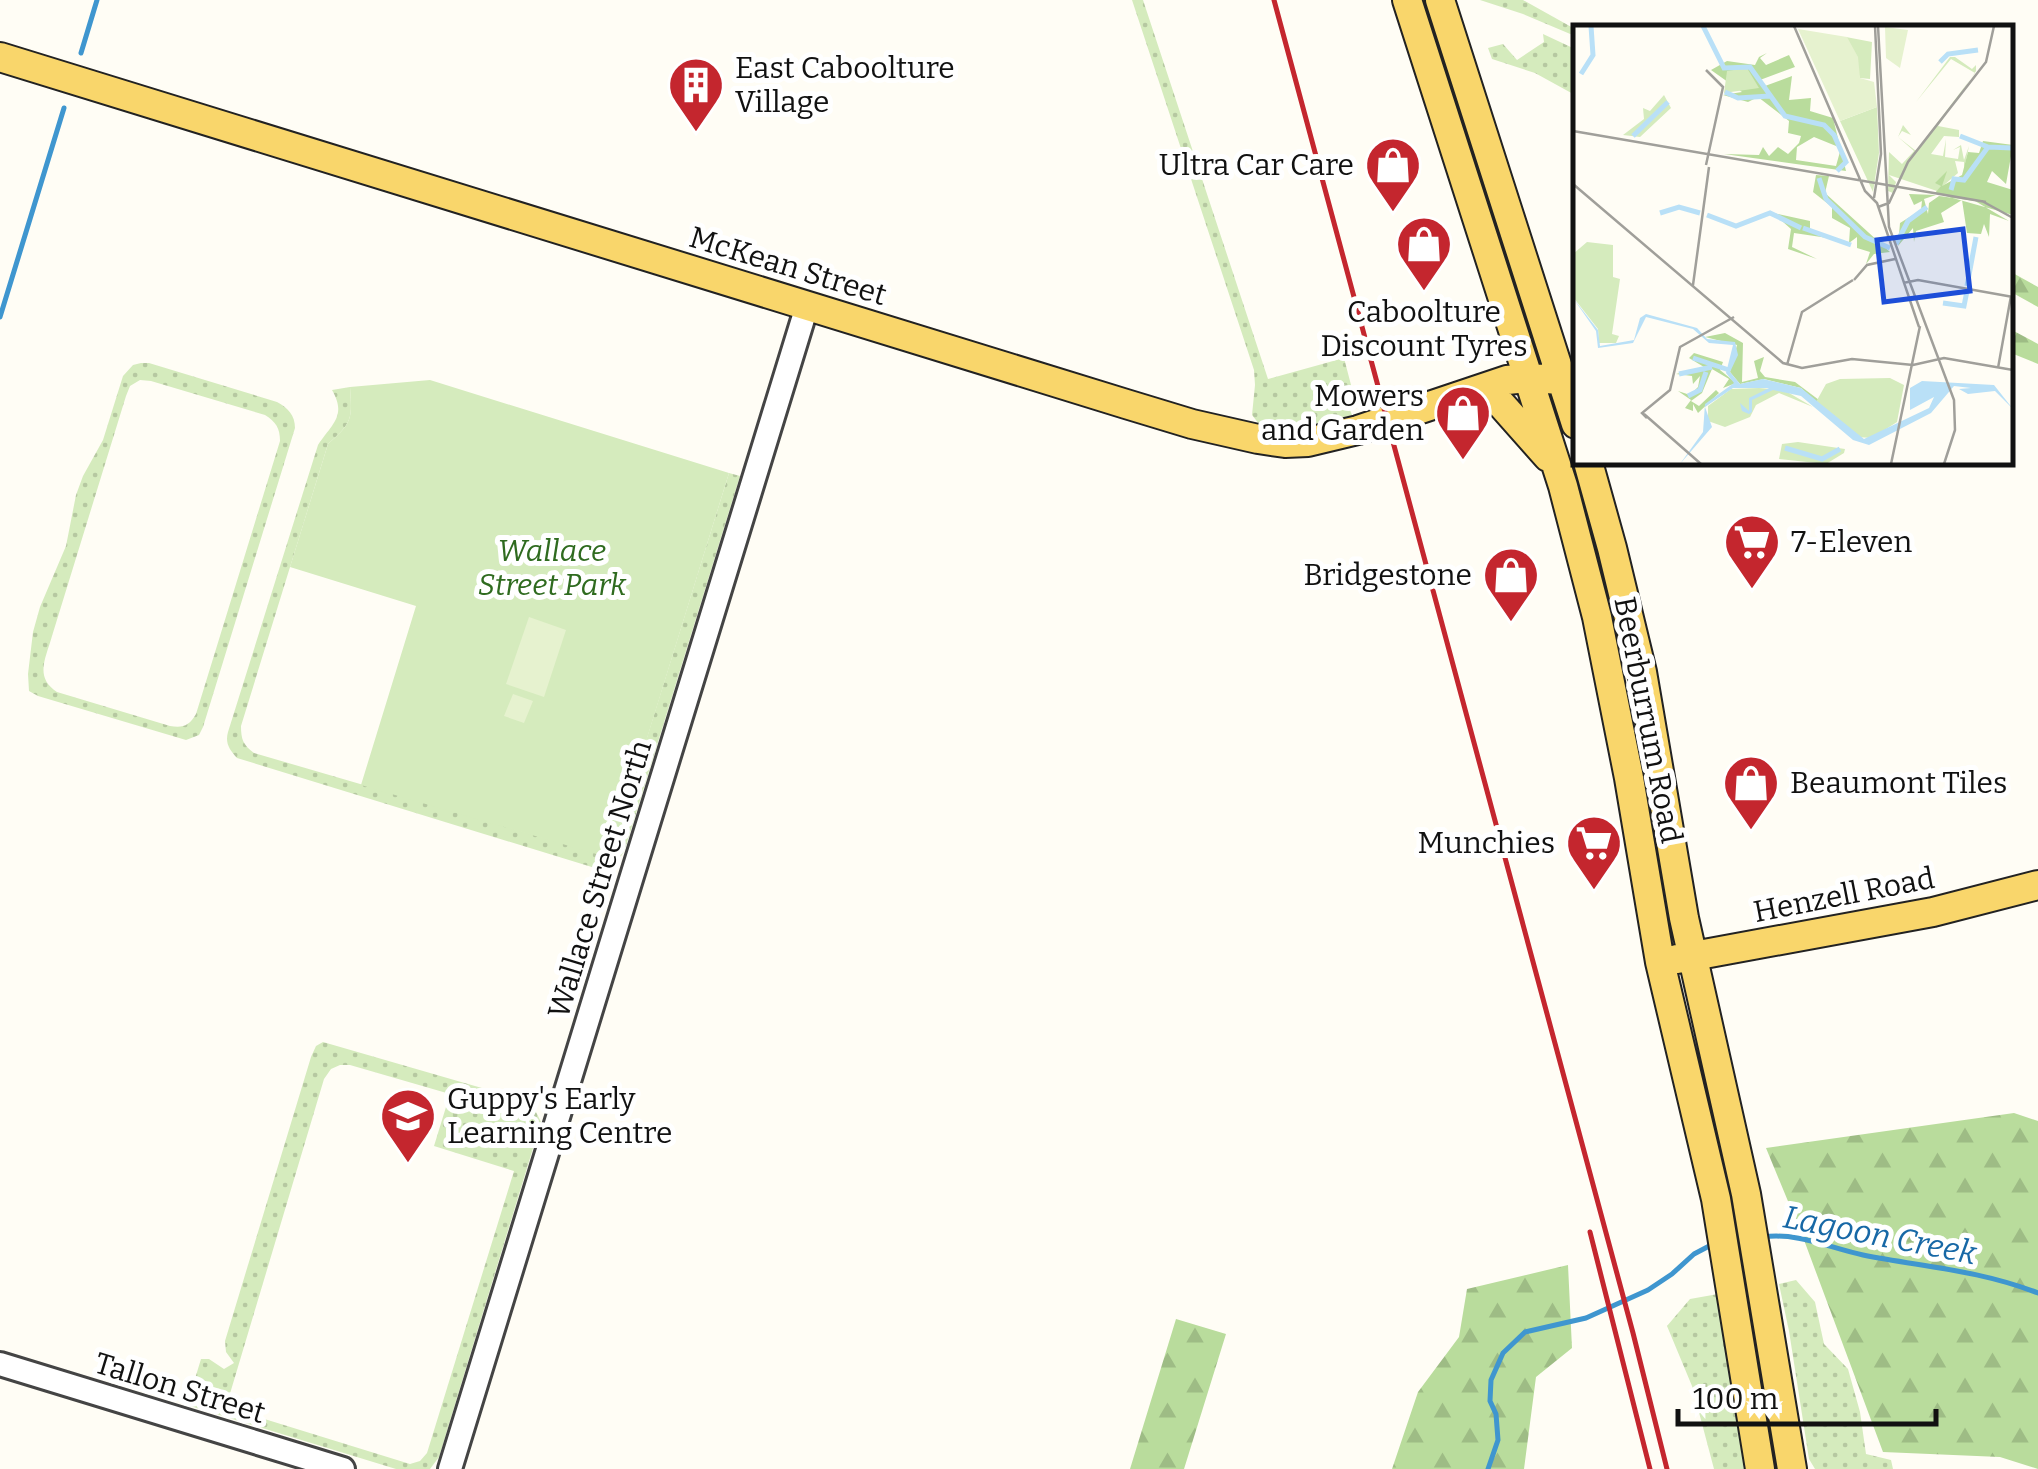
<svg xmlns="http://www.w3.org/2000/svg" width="2038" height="1469" font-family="Bitter,serif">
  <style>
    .grass { fill: url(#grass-dots); fill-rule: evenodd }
    .forest { fill: url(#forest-firs) }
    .park { fill: #d5ebbd }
    .pitch { fill: #e6f2cf }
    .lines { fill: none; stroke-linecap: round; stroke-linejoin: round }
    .stream { stroke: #3f96cf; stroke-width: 5 }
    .minor-casing { stroke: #444; stroke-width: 28 }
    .major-casing { stroke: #222; stroke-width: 32 }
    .minor { stroke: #fff; stroke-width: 22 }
    .major { stroke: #f9d66b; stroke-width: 28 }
    .rail { stroke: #c4262e; stroke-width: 5 }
    .labels { text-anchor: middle; stroke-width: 10; stroke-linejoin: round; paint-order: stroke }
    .poi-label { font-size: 30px; fill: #111; stroke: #fff; text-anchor: start }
    .street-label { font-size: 30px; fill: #111; stroke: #fff }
    .park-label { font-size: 30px; font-style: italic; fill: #2f6b1f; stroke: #fff }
    .water-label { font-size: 32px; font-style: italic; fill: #1768a6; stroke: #fff }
    .inset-river { fill: none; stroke: #b9e0f7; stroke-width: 5 }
    .inset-road { fill: none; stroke: #a09f9a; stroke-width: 2.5 }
    .view { fill: #1d4ed8; fill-opacity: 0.15; stroke: #1d4ed8; stroke-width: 5 }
    .inset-edge { fill: none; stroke: #111; stroke-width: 5 }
  </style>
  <defs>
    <pattern id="grass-dots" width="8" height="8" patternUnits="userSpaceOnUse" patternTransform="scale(2.5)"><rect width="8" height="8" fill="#d5ebbd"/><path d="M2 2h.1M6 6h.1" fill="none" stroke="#b6c8a1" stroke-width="1.8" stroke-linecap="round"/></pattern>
    <pattern id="forest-firs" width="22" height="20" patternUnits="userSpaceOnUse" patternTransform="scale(2.5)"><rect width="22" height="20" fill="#b9dc9c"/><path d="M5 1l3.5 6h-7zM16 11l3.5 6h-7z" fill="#9ebc85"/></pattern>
  </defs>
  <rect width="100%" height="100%" fill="#fffdf5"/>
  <path class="grass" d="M1132 0H1143L1268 379 1344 358 1357 408 1350 410 1352 415C1321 423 1291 431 1259 424L1252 415 1255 385 1254 370Z
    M1480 0H1523L1575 29V36L1523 14Z
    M1543 34 1575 49V95L1535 73 1492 59 1488 48 1503 44 1517 60 1544 42Z
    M141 363H149L277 402C288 408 295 415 295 428L203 727 199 735 186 740 38 696 29 691 28 674 33 632 40 607 66 546 76 495 83 476 103 440 123 376 133 365ZM140 380 151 381 265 415C276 422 280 428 280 441L196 714C189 726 183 728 170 726L57 692C34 677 46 658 52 636L126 396 130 386Z
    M350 387C352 419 353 422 328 444L241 726C241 739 243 745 254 753L610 857 729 473 740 476 625 849C618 863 612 870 595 868L237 758C229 749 225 743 228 732L318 445C332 424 347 416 332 390Z
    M323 1042 506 1095 532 1104 541 1122 439 1457 430 1469H396L187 1405 201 1359H209L224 1369 234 1363 226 1352 225 1341 311 1057 316 1046ZM340 1065H350L450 1094 434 1146 514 1171 427 1453 420 1461 410 1464 226 1407 324 1079 331 1069Z
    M1796 1280 1815 1302 1824 1344 1848 1369 1860 1412 1866 1454 1891 1460 1893 1469H1815L1809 1459 1789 1331 1779 1284Z
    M1718 1294 1744 1469H1714L1692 1386 1667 1326 1690 1299Z"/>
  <path class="forest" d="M2011 272 2038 287V307L2011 292Z
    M2010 329 2038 344V364L2011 353Z
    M2014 1113 2038 1121V1469L2000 1457 1883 1452 1804 1240 1766 1148Z
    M1568 1265 1572 1348 1536 1377 1524 1469H1392L1418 1392 1459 1337 1467 1289Z
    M1176 1319 1226 1334 1184 1469H1130Z"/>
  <path class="park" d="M430 380 729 473 610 858 361 785 416 606 290 567 328 444C353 422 352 419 350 387Z"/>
  <path class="pitch" d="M529 617 566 630 544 697 506 684Z
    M513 694 533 701 524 723 504 716Z"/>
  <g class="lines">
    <path class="stream" d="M81 53 97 0
      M0 317 64 108
      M1763 1237C1797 1232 1830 1248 1863 1255 1924 1267 1979 1270 2038 1293
      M1488 1469 1498 1440 1496 1414 1490 1401 1491 1380 1503 1353 1525 1332 1586 1318 1648 1290 1672 1274 1694 1254 1713 1244"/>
    <g class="minor-casing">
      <path id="minor" d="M0 1364 343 1469
        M450 1469 807 306"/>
    </g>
    <g class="major-casing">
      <path id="major" d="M1407 0 1563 486 1597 617 1629 778 1660 962 1716 1199 1760 1469
        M1440 0 1576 424
        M0 57 1126 404 1192 424 1258 439 1285 443 1308 442 1358 430 1507 380 1528 378 1562 380
        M1478 390 1501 404 1548 457
        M1588 462 1612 548 1642 672 1684 918 1746 1194 1792 1469
        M1677 959 1933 912 2038 885"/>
    </g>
    <use href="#minor" class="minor"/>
    <use href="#major" class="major"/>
    <path class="rail" d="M1274 0 1633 1333 1667 1469
      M1590 1232 1650 1469"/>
  </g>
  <defs>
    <g id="building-pin" transform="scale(2.875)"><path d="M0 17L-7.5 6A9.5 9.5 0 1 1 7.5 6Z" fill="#c4262e" stroke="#fff"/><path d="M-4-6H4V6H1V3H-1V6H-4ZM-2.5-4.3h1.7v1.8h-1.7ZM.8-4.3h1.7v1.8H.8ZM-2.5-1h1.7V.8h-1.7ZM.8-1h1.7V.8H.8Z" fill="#fff"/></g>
    <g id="shop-pin" transform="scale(2.875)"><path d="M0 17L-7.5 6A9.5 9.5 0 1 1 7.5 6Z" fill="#c4262e" stroke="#fff"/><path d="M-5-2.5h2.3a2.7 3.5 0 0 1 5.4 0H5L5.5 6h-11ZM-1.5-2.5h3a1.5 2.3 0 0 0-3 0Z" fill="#fff"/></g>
    <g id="supermarket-pin" transform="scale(2.875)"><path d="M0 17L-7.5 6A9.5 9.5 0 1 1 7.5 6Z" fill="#c4262e" stroke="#fff"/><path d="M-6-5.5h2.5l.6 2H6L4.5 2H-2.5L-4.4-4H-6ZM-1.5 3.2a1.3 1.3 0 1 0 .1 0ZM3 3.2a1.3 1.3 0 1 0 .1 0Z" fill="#fff"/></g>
    <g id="school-pin" transform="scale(2.875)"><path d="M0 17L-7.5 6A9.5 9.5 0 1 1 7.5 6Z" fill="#c4262e" stroke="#fff"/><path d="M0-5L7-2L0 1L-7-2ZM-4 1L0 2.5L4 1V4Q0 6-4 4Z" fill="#fff"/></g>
  </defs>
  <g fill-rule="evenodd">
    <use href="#building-pin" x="696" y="85"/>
    <use href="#shop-pin" x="1393" y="165"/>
    <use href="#shop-pin" x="1424" y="244"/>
    <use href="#shop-pin" x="1463" y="413"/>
    <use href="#supermarket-pin" x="1752" y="542"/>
    <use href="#shop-pin" x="1511" y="575"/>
    <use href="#shop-pin" x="1751" y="783"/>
    <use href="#supermarket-pin" x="1594" y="843"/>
    <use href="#school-pin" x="408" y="1116"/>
  </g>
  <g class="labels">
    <g class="poi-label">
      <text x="735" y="78">East Caboolture<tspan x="735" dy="34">Village</tspan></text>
      <text x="1354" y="175" text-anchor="end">Ultra Car Care</text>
      <text x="1424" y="322" text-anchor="middle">Caboolture<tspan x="1424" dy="34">Discount Tyres</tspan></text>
      <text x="1424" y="406" text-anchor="end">Mowers<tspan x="1424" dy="34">and Garden</tspan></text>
      <text x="1791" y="552">7-Eleven</text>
      <text x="1472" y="585" text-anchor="end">Bridgestone</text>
      <text x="1790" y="793">Beaumont Tiles</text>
      <text x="1555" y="853" text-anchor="end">Munchies</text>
      <text x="447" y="1109">Guppy's Early<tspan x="447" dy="34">Learning Centre</tspan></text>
    </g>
    <g class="street-label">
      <text transform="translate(788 266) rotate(17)" y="10">McKean Street</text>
      <text transform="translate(1648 720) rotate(79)" y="10">Beerburrum Road</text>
      <text transform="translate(600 879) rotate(-73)" y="10">Wallace Street North</text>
      <text transform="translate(1844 895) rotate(-11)" y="10">Henzell Road</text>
      <text transform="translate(180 1388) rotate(17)" y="10">Tallon Street</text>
    </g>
    <g class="park-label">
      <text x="552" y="561">Wallace<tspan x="552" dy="34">Street Park</tspan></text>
    </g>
    <g class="water-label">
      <text transform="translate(1880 1235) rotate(11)" y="11">Lagoon Creek</text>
    </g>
  </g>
  <g transform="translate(1573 25)">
    <rect width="440" height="440" fill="#fffdf5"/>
    <path d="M377 32H382L399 44 403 40V46L365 101 386 105V112L371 111 358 129 370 131 373 114 372 132 385 134 387 122 380 125 388 120 391 135 396 121 391 145V137L382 136 385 148 364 166 316 150 323 157 320 168 315 166 316 127 329 139 341 126 325 112 330 100 338 110 329 106 325 112 343 126 402 48 378 34 343 77ZM91 70 98 83 67 112 50 110 71 94 70 83 77 86ZM14 217 40 220V252L47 254 39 309 46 311 43 318H26L25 304 0 272V229Z" fill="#d5ebbd"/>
    <path d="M194 28 187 33 193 40 216 30 222 42 187 55 192 61 219 51 216 75 238 73 237 86 260 93 273 146 151 129 186 130 190 122 196 131 205 122 215 129 226 118 228 111 215 108 216 96 185 72 175 77 150 70 169 67 138 45 154 36 182 40 186 32ZM241 112 268 123 263 141 223 135 224 122ZM410 116 440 120 433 159 419 146 414 157 440 165V190L362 168 368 161 362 158 374 146 369 161 389 150 395 127 406 128ZM243 150 256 151 252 168 317 227 301 229 293 239 297 227 284 223V212L276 218 277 203 259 193V182L240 167ZM336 169 363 170 351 174 355 189 356 178 366 171 402 176 436 196 417 189 416 212 411 199 408 209 394 208 389 175 368 188 371 197 343 206 341 217 340 203 325 221 327 198 348 185 349 176 341 180ZM200 188 237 196V204L255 213 221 208 219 222 244 234 215 224 218 204ZM152 308 170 318 169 357 185 353 181 336 191 332 187 346 192 352 222 357 246 375 316 396 305 410 243 377 228 363 191 354 167 359 157 347 164 320 132 312ZM121 328 150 337 147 345 163 358 150 363 156 354 139 344 129 368 118 376 126 381 143 365 146 368 125 388 120 379V386L112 383 118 375 105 366 117 370 125 362 127 351 120 359 119 351 103 349 131 342 116 333Z" fill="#b9dc9c" fill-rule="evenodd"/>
    <path d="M273 12 299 17 297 54 287 53ZM174 43 186 63 151 68 154 46ZM304 82 306 128 300 167 267 96ZM317 353 331 360 324 397 299 413 283 412 243 377 253 359 267 354ZM186 363 211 365 240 382 206 368 183 380 177 392 152 402 135 396V381L158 364ZM225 417 272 424 271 428 253 439 206 434 209 419Z" fill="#d5ebbd"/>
    <path d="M312 2 335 5 327 43 313 33ZM225 4 274 12 285 32 287 53 301 57 304 82 267 96Z" fill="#e6f2cf"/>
    <path d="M0 273 25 305 27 321 61 315 67 293 73 289 124 303 134 314 162 317 165 330 157 347 167 359 190 354 228 363 291 414 356 383 361 372 337 385V363L349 356 421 360 440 384 422 366 395 369 386 364 398 363 381 361 358 388 296 420 280 415 228 371 200 365 179 375V387L176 389 169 386 167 378 176 386V373L196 363H160L132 382 139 402 107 439 130 407 132 379 161 358 153 348 160 320 136 318 120 304 73 292 60 318 25 323 23 306Z" fill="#b9e0f7"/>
    <path class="inset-river" d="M130 1 151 43 177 42 212 91 251 100 261 110 273 137 264 146M367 37 375 29 405 25M8 49 20 30 18 1M152 67 165 73 197 71M60 111 95 77M387 111 415 122M246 153 253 174 292 212 317 223M378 165 381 154 391 155 415 122 440 123M87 188 106 182 127 188M134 190 163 201 197 188 228 203M230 203 278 220M323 219 335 196 354 182M394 261 403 212M370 278 391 281 394 266M120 333 156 345M106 349 139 342M115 371 127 365 133 347M212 423 249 434 267 424"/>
    <path class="inset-road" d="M221 1 292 166 304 178 346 302M305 1 316 202 381 375 382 405 371 439M133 45 150 62 133 140M0 106 413 177M0 159 210 338 229 343 279 334 340 340 371 333 440 345M301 173 308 129 302 1M409 176 440 193M305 182 316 178 335 137 413 37 421 1M281 255 294 240 322 234M330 258 345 255 440 272M120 260 136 142M214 340 229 287 280 255M425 343 438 271M71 389 128 439M74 393 69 388 97 365 107 322 161 292M318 439 347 301"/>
    <path class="view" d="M390 204 397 266 311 277 304 215Z"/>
    <rect width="440" height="440" class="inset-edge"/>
  </g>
  <path d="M1678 1409v15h258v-15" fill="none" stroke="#111111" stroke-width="5"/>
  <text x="1693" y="1409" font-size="30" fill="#111111" stroke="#ffffff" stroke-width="8" paint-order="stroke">100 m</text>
</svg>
